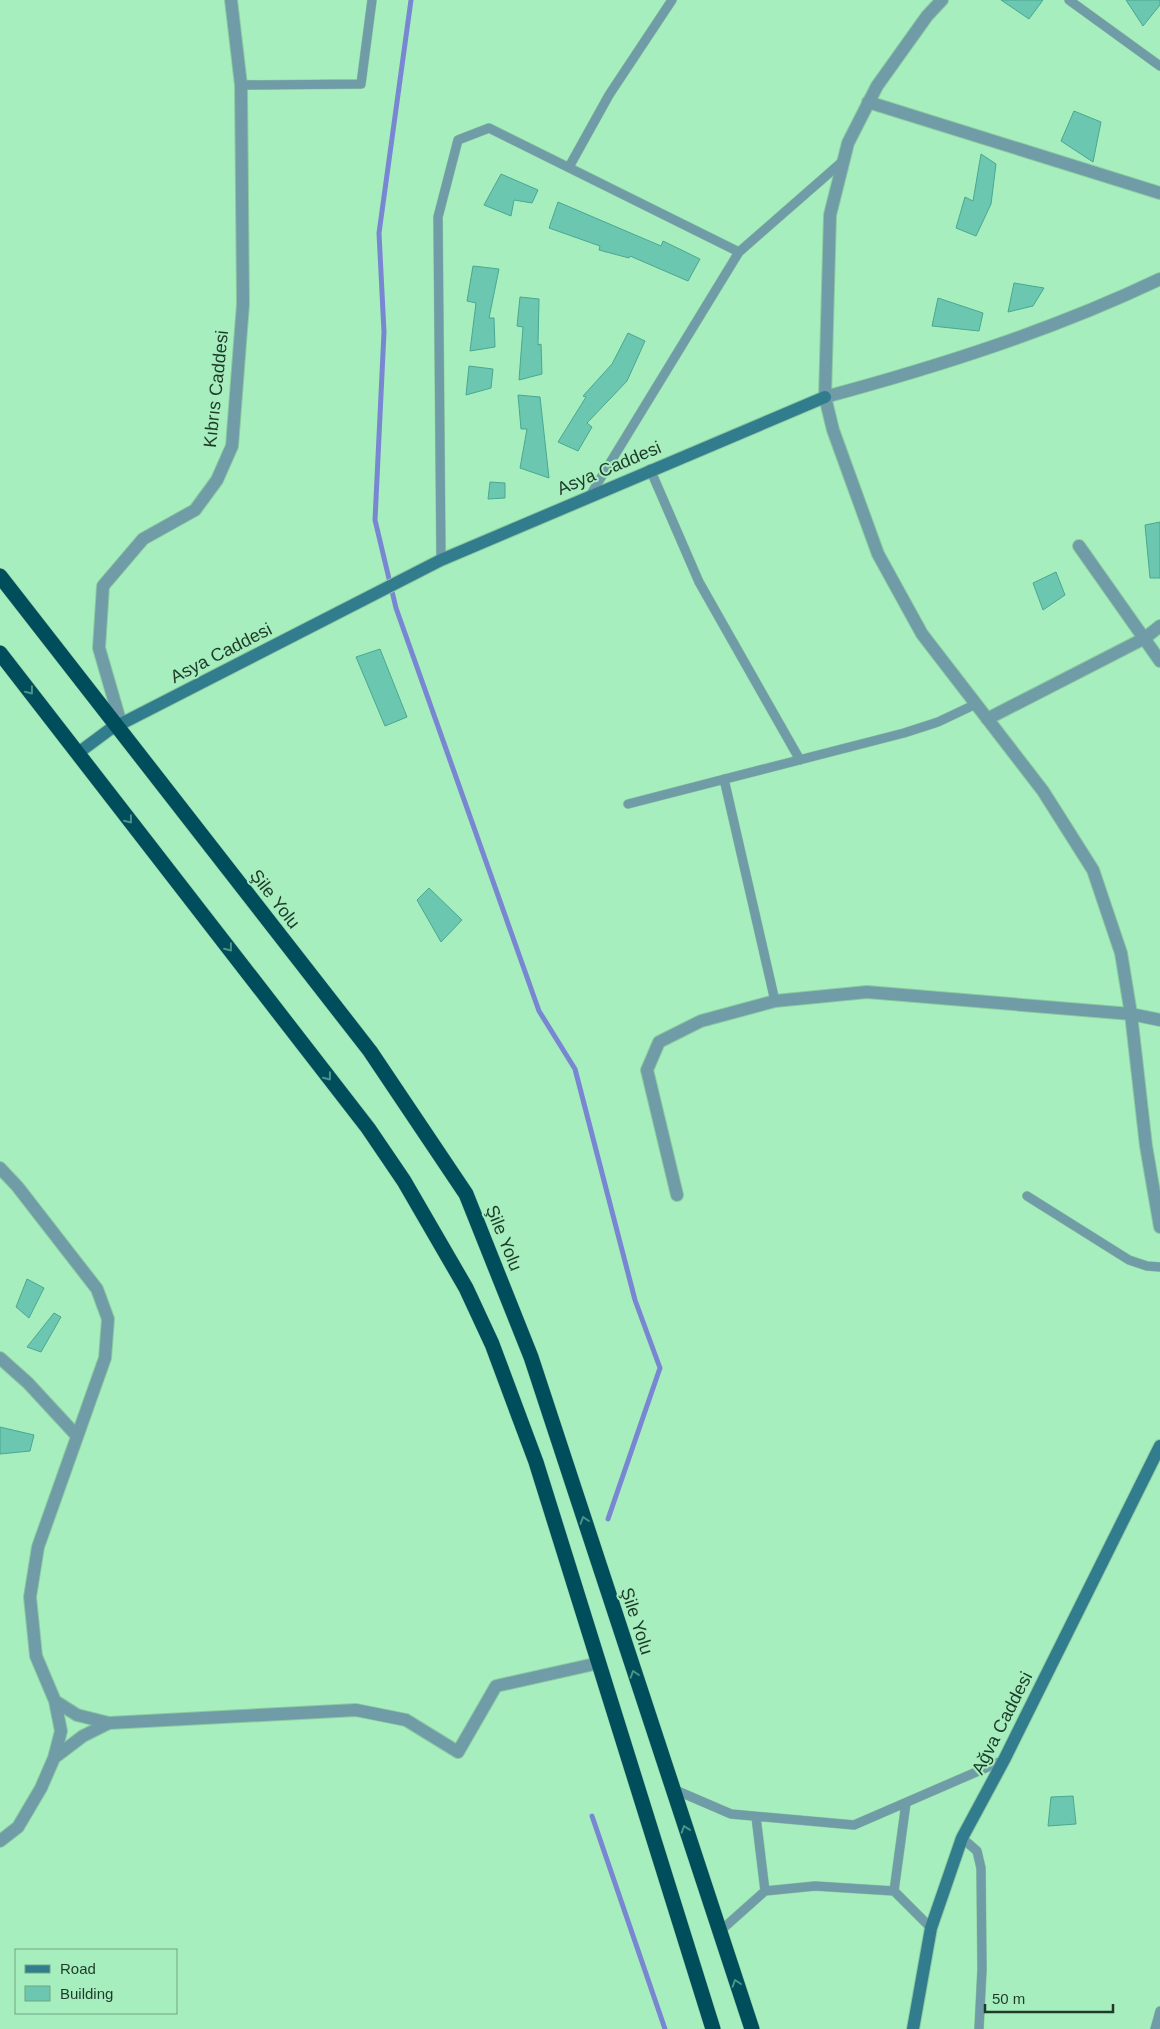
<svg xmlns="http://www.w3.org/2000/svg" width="1160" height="2029" font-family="Helvetica,sans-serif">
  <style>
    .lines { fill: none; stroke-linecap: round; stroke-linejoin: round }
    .stream { stroke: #7987d2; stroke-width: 5 }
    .building { fill: #6bc7af; stroke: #4aa790 }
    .lane-casing { stroke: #8ccaa1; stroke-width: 10 }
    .street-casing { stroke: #8ccaa1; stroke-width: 14 }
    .secondary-casing { stroke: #8ccaa1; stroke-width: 14 }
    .highway-casing { stroke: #8ccaa1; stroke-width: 16 }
    .lane { stroke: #6f9ca7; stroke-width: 9 }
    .street { stroke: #6f9ca7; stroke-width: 12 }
    .secondary { stroke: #317c8d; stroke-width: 12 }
    .highway { stroke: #004d5b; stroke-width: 15 }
    .oneway { stroke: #4b9588 }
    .labels { text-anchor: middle; stroke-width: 4; stroke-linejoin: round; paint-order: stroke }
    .street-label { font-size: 18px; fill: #1e3b29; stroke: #a7eebf }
  </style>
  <rect width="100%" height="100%" fill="#a7eebf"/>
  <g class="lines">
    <path class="stream" d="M411 0 379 233 384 332 375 520 396 608 539 1011 575 1069 635 1300 660 1368 608 1519
      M592 1816 665 2029"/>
  </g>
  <path class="building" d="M1001 0H1043L1029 19Z
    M1126 0H1160V5L1143 26Z
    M1074 111 1101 122 1093 162 1061 141Z
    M981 154 996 164 991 204 976 236 956 228 965 197 973 201Z
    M501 174 538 190 532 203 514 200 511 216 484 205Z
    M558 202 661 246 663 241 700 259 688 281 630 256 629 258 599 250 600 246 549 228Z
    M473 266 499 269 489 318H494L495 347 470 351 476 303 467 301Z
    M1014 283 1044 288 1033 306 1008 312Z
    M520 297 539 299 538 345 541 344 542 374 519 380 523 327 517 326Z
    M938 298 983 313 979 331 932 326Z
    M628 333 645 341 627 381 587 423 592 427 578 451 558 442 586 397 583 396 612 364Z
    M469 366 493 369 491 388 466 395Z
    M518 395 540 397 549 478 520 468 527 429H521Z
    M490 482 505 483V498L488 499Z
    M1160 522V578H1150L1145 525Z
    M1056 572 1065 595 1043 610 1033 583Z
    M380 649 407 717 385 726 356 657Z
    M429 888 462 920 441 942 417 900Z
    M27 1279 44 1288 29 1318 16 1307Z
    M54 1313 61 1317 41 1352 27 1347Z
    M0 1427 34 1435 30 1451 0 1454Z
    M1073 1796 1076 1824 1048 1826 1051 1797Z"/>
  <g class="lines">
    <g class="lane-casing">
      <path id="lane" d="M1069 0 1160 66
        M241 85 361 84 372 0
        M569 167 609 95 672 0
        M650 469 699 582 800 760
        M591 494 739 252
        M441 560 438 217 458 140 489 128 739 252 843 161
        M724 779 775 1001
        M628 804 904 733 938 722 976 704
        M1027 1196 1129 1260 1147 1266 1160 1267
        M673 1789 731 1814 854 1825 1004 1760
        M756 1817 765 1891
        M962 1838 977 1851 981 1868 982 1969 979 2029
        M894 1891 906 1803
        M719 1932 765 1891 815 1886 894 1891 931 1928
        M1155 2029 1160 2011"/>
    </g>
    <g class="street-casing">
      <path id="street" d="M942 0 927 16 877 86 848 143 830 215 825 397 833 430 878 554 922 634 1043 791 1093 870 1121 953 1131 1014 1146 1146 1160 1227
        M868 102 1160 193
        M825 397C940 366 1053 330 1160 279
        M1079 546 1160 661
        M987 719 1145 638 1160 626
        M121 724 99 648 103 586 143 539 195 510 217 480 232 446 243 304 241 85 231 0
        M0 1168 17 1186 97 1289 108 1319 105 1358 38 1547 30 1597 36 1656 55 1701 61 1731 54 1758
        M677 1195 647 1070 659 1042 701 1021 775 1001 867 992 1131 1014 1160 1020
        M0 1358 28 1383 77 1436
        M55 1701 77 1715 109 1723 356 1710 406 1720 458 1752 496 1686 599 1663
        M0 1841 18 1827 41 1788 54 1758 83 1736 109 1723"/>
    </g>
    <g class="secondary-casing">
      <path id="secondary" d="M78 753 109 730 441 560 825 397
        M913 2029 931 1928 962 1838 1004 1760 1160 1446"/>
    </g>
    <g class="highway-casing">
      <path id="highway" d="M0 576 370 1051 466 1194 531 1357 752 2029
        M0 653 368 1128 404 1181 466 1288 492 1344 536 1462 713 2029"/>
    </g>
    <use href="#lane" class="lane"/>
    <use href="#street" class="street"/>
    <use href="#secondary" class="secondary"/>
    <use href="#highway" class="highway"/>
  </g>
  <defs><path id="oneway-chevron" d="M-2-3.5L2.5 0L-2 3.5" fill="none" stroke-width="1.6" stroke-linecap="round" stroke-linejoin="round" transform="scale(1.25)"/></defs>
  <g class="oneway">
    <use href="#oneway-chevron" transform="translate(30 691) rotate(52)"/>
    <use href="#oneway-chevron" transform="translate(129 820) rotate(52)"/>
    <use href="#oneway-chevron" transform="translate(229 948) rotate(52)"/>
    <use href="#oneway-chevron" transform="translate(328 1077) rotate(52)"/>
    <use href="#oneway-chevron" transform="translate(584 1520) rotate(-108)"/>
    <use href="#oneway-chevron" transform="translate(634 1674) rotate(-108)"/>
    <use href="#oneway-chevron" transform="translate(685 1829) rotate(-109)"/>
    <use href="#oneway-chevron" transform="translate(736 1983) rotate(-108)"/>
  </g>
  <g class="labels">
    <g class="street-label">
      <text transform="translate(216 389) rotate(-84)" y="6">Kıbrıs Caddesi</text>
      <text transform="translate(609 468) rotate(-23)" y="6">Asya Caddesi</text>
      <text transform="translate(221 653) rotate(-27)" y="6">Asya Caddesi</text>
      <text transform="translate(275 899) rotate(52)" y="6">Şile Yolu</text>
      <text transform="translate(504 1238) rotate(68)" y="6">Şile Yolu</text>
      <text transform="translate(637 1621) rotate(72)" y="6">Şile Yolu</text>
      <text transform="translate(1002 1723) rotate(-63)" y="6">Ağva Caddesi</text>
    </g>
  </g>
  <rect x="15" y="1949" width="162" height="65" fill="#a7eebf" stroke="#70a683"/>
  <rect x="25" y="1965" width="25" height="8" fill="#317c8d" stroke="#70a683"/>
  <text x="60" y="1974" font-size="15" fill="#1e3b29">Road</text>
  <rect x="25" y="1986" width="25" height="15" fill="#6bc7af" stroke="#70a683"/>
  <text x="60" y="1999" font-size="15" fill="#1e3b29">Building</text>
  <path d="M985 2004v8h128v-8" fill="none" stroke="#1e3b29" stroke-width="2.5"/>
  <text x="992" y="2004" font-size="15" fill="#1e3b29" stroke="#a7eebf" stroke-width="4" paint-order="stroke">50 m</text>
</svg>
